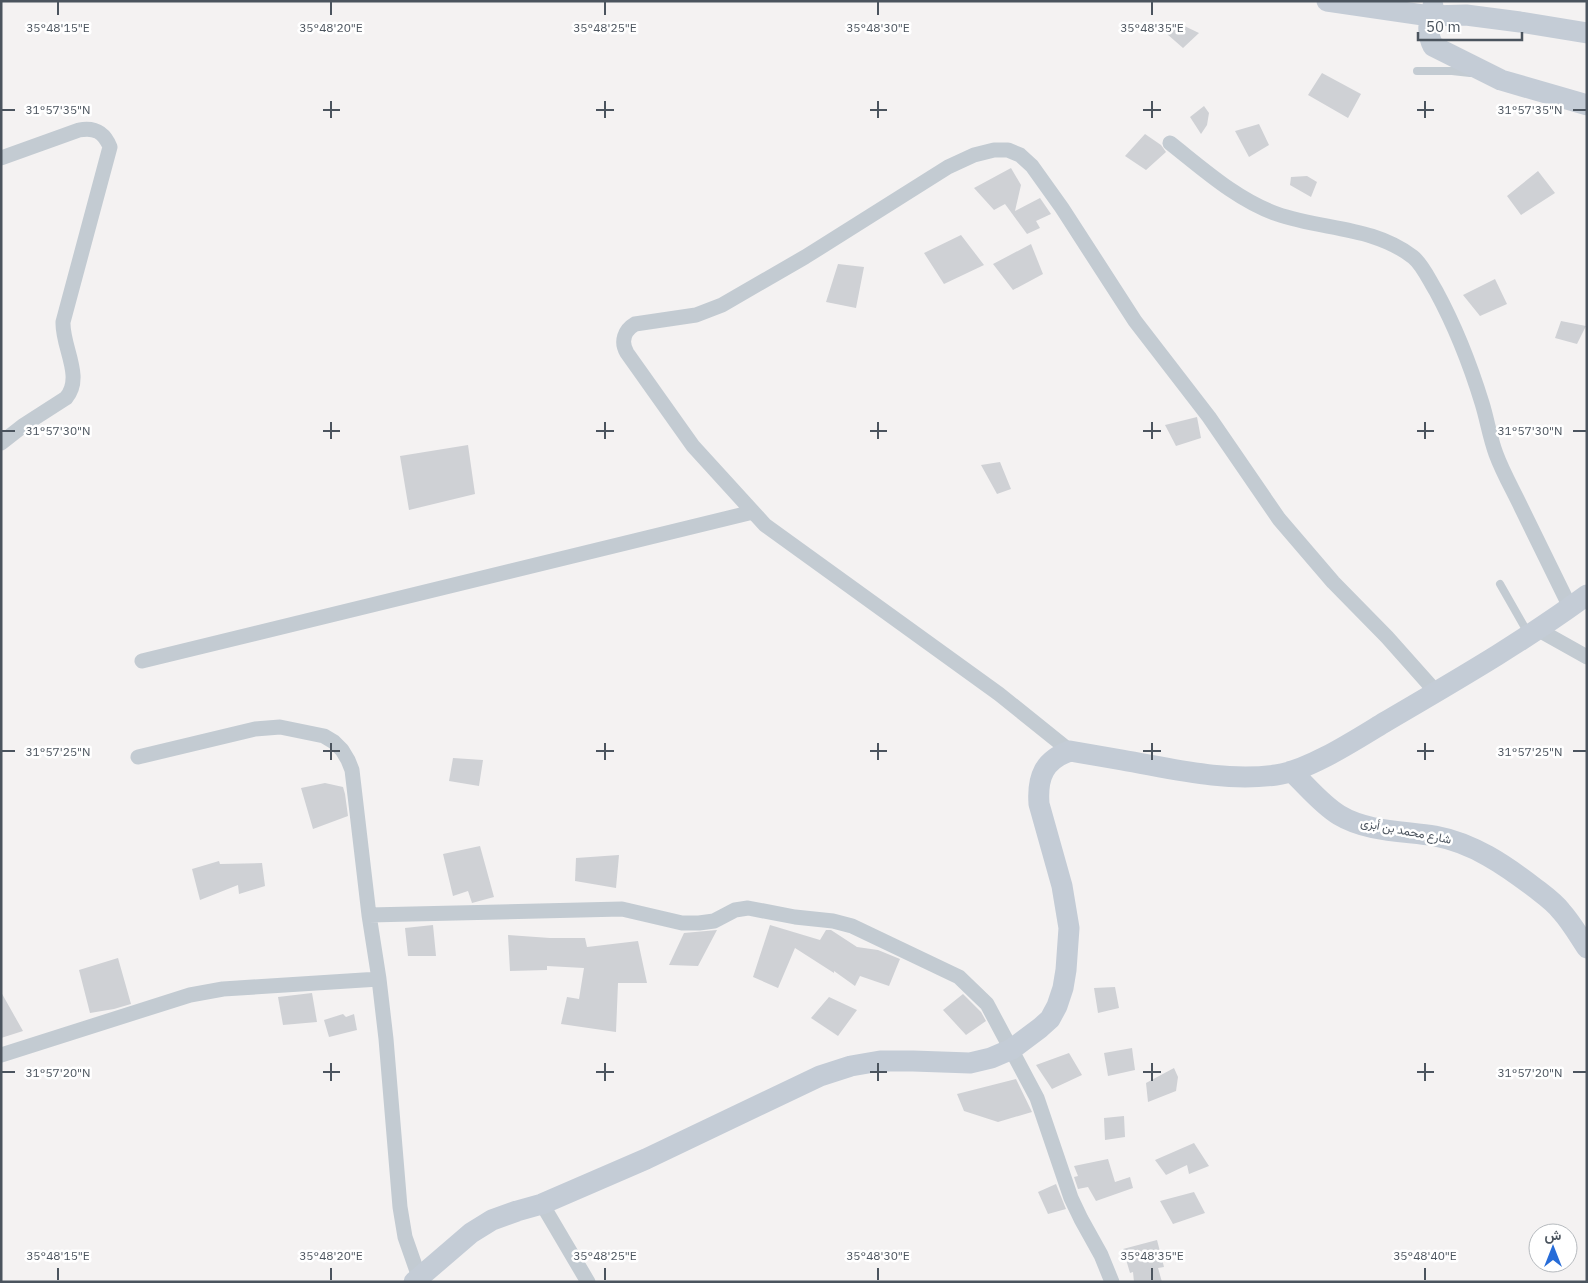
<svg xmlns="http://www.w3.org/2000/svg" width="1588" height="1283" font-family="'IBM Plex Sans',Vazirmatn,sans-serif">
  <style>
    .building { fill: #cfd1d5 }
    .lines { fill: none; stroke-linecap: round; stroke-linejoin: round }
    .lane { stroke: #c3cbd2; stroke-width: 8 }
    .street { stroke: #c3cbd2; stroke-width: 15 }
    .secondary { stroke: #c4ccd6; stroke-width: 21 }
    .ticks { fill: none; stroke: #4b545e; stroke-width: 2 }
    .labels { text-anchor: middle; stroke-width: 5; stroke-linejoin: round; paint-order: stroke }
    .street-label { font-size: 12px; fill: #4b545e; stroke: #fff }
    .ticks-label { font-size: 12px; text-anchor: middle; fill: #4b545e; stroke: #fff; stroke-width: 5; stroke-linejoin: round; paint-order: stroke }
  </style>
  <rect width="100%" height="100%" fill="#f4f2f2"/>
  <path class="building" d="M1176 22 1199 33 1183 48 1167 34Z
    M1322 73 1361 94 1348 118 1308 95Z
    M1204 106 1209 113 1207 125 1201 134 1190 117Z
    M1259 124 1269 145 1249 157 1235 131Z
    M1145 134 1161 145 1166 152 1146 170 1125 156Z
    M1011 168 1021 185 1015 211 1040 198 1051 214 1036 221 1040 228 1027 234 1005 204 994 210 974 188Z
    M1538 171 1555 193 1521 215 1507 196Z
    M1307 176 1317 182 1311 197 1290 185 1291 177Z
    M961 235 984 265 944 284 924 253Z
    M1031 244 1043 274 1013 290 993 264Z
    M838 264 864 267 856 308 826 302Z
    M1495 279 1507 304 1480 316 1463 295Z
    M1561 321 1586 326 1577 344 1555 338Z
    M1197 417 1201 438 1176 446 1165 425Z
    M468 445 475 494 409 510 400 456Z
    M1000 462 1011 489 997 494 981 465Z
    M453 758 483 760 479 786 449 781Z
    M325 783 343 787 345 794 348 816 313 829 301 788Z
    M480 846 494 897 472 903 468 891 453 896 443 854Z
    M619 855 616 888 575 881 576 858Z
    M219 861 220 864 262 863 265 886 239 894 238 885 200 900 192 869Z
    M433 925 436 956H408L405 928Z
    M770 925 820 940 826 930H831L857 947 878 950 900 959 889 986 860 976 855 986 834 971V973L795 948 778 988 753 977Z
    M717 930 698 966 669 965 684 933Z
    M508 935 550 938H585L587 947 638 941 647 983H618L616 1032 561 1024 567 997 579 999 584 968 547 966V970L510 971Z
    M118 958 131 1004 114 1009 90 1013 79 970Z
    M1115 987 1119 1008 1098 1013 1094 988Z
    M1 992 23 1031 1 1038Z
    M312 993 317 1022 283 1025 278 997Z
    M963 994 981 1012 986 1021 966 1035 943 1010Z
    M829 997 857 1010 838 1036 811 1018Z
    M343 1014 346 1017 354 1014 357 1030 329 1037 324 1020Z
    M1132 1048 1135 1070 1108 1076 1104 1053Z
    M1069 1053 1082 1075 1052 1089 1036 1065Z
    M1174 1068 1178 1077 1176 1091 1148 1102 1146 1083Z
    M1016 1079 1032 1112 998 1122 964 1111 957 1094Z
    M1124 1116 1125 1137 1105 1140 1104 1118Z
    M1194 1143 1209 1166 1189 1174 1187 1165 1166 1175 1155 1160Z
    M1108 1159 1115 1182 1130 1177 1133 1188 1096 1201 1088 1187 1078 1189 1074 1177 1078 1176 1074 1166Z
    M1056 1184 1066 1209 1048 1214 1038 1192Z
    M1194 1192 1205 1213 1173 1224 1160 1201Z
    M1157 1240 1164 1267 1158 1268 1162 1282H1134L1133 1272 1130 1273 1123 1249Z"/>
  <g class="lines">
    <path class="lane" d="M1417 71H1452L1470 73
      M1500 584 1528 633"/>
    <path class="street" d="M1170 143C1203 169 1237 200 1277 214 1322 230 1373 226 1413 257 1423 265 1429 280 1436 291 1455 326 1470 364 1482 403 1487 419 1490 438 1496 454 1503 473 1513 490 1522 509 1538 541 1554 574 1570 607
      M1 158 79 130C95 127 104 132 110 147L63 322C62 347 84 377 66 398L24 425 1 443
      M1537 629 1587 657
      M142 661 753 512
      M1070 751 999 694 765 525 693 446 627 353C620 341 625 330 635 324L696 315 722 305 805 257 948 167 974 155 994 150H1008L1020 155 1032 166 1062 208 1135 321 1209 417 1279 519 1333 582 1387 637 1436 692
      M138 757 255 729 280 727 324 736 334 742 342 750 348 760 352 770 369 915 379 979 386 1039 400 1207 405 1237 419 1277
      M369 915 622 909 682 923H699L714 921 735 910 748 908 795 917 833 921 852 926 959 977 987 1004 1037 1098 1071 1198 1081 1219 1101 1255 1112 1282
      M1 1055 190 995 223 989 379 979
      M542 1204 588 1282"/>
    <path class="secondary" d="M1327 1 1430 16 1466 15 1520 22 1587 33
      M1433 6C1429 20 1426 33 1433 46L1501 80 1587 105
      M1291 771C1307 786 1321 804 1339 815 1367 832 1404 831 1435 836 1473 843 1505 865 1535 888 1544 895 1554 902 1561 911 1571 922 1579 936 1587 948
      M414 1282 471 1233 492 1220 517 1211 542 1204 646 1159 820 1076 851 1066 880 1061H913L970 1063 991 1058 1012 1049 1040 1028 1050 1019 1057 1006 1063 988 1066 970 1069 928 1062 886 1039 804C1037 777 1044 760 1070 751 1087 754 1105 757 1122 760 1174 769 1224 782 1276 775 1308 771 1357 739 1385 722 1453 682 1523 642 1587 595"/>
  </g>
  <path class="ticks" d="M58 2V15M331 2V15M605 2V15M878 2V15M1152 2V15M331 101V118M605 101V118M878 101V118M1152 101V118M1425 101V118M2 110H15M323 110H340M596 110H614M870 110H887M1143 110H1161M1417 110H1434M1573 110H1586M331 422V439M605 422V439M878 422V439M1152 422V439M1425 422V439M2 431H15M323 431H340M596 431H614M870 431H887M1143 431H1161M1417 431H1434M1573 431H1586M331 743V760M605 743V760M878 743V760M1152 743V760M1425 743V760M2 751H15M323 751H340M596 751H614M870 751H887M1143 751H1161M1417 751H1434M1573 751H1586M331 1063V1081M605 1063V1081M878 1063V1081M1152 1063V1081M1425 1063V1081M2 1072H15M323 1072H340M596 1072H614M870 1072H887M1143 1072H1161M1417 1072H1434M1573 1072H1586M58 1268V1280M331 1268V1280M605 1268V1280M878 1268V1280M1152 1268V1280M1425 1268V1280"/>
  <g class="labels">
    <g class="street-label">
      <text transform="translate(1406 831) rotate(11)" y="4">شارع محمد بن أبزى</text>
    </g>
  </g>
  <g class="ticks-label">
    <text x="58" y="32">35°48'15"E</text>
    <text x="331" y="32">35°48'20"E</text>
    <text x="605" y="32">35°48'25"E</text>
    <text x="878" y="32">35°48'30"E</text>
    <text x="1152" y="32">35°48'35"E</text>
    <text x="58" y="114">31°57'35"N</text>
    <text x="1530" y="114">31°57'35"N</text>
    <text x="58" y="435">31°57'30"N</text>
    <text x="1530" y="435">31°57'30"N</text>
    <text x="58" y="756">31°57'25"N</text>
    <text x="1530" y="756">31°57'25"N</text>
    <text x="58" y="1077">31°57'20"N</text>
    <text x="1530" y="1077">31°57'20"N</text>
    <text x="58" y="1260">35°48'15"E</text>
    <text x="331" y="1260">35°48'20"E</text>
    <text x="605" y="1260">35°48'25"E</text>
    <text x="878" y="1260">35°48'30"E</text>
    <text x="1152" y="1260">35°48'35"E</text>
    <text x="1425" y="1260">35°48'40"E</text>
  </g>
  <rect width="1588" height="1283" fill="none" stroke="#4b545e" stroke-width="5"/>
  <g transform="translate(1553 1248)"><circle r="24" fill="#ffffff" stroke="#b7bbbf"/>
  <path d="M0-4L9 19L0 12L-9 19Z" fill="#276cd8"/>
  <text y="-8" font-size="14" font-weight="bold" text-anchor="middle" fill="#4b545e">ش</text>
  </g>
  <path d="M1418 32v8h104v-8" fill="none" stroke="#4b545e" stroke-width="2.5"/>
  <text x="1426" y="32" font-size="15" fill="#4b545e" stroke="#ffffff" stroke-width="4" paint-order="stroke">50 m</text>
</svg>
